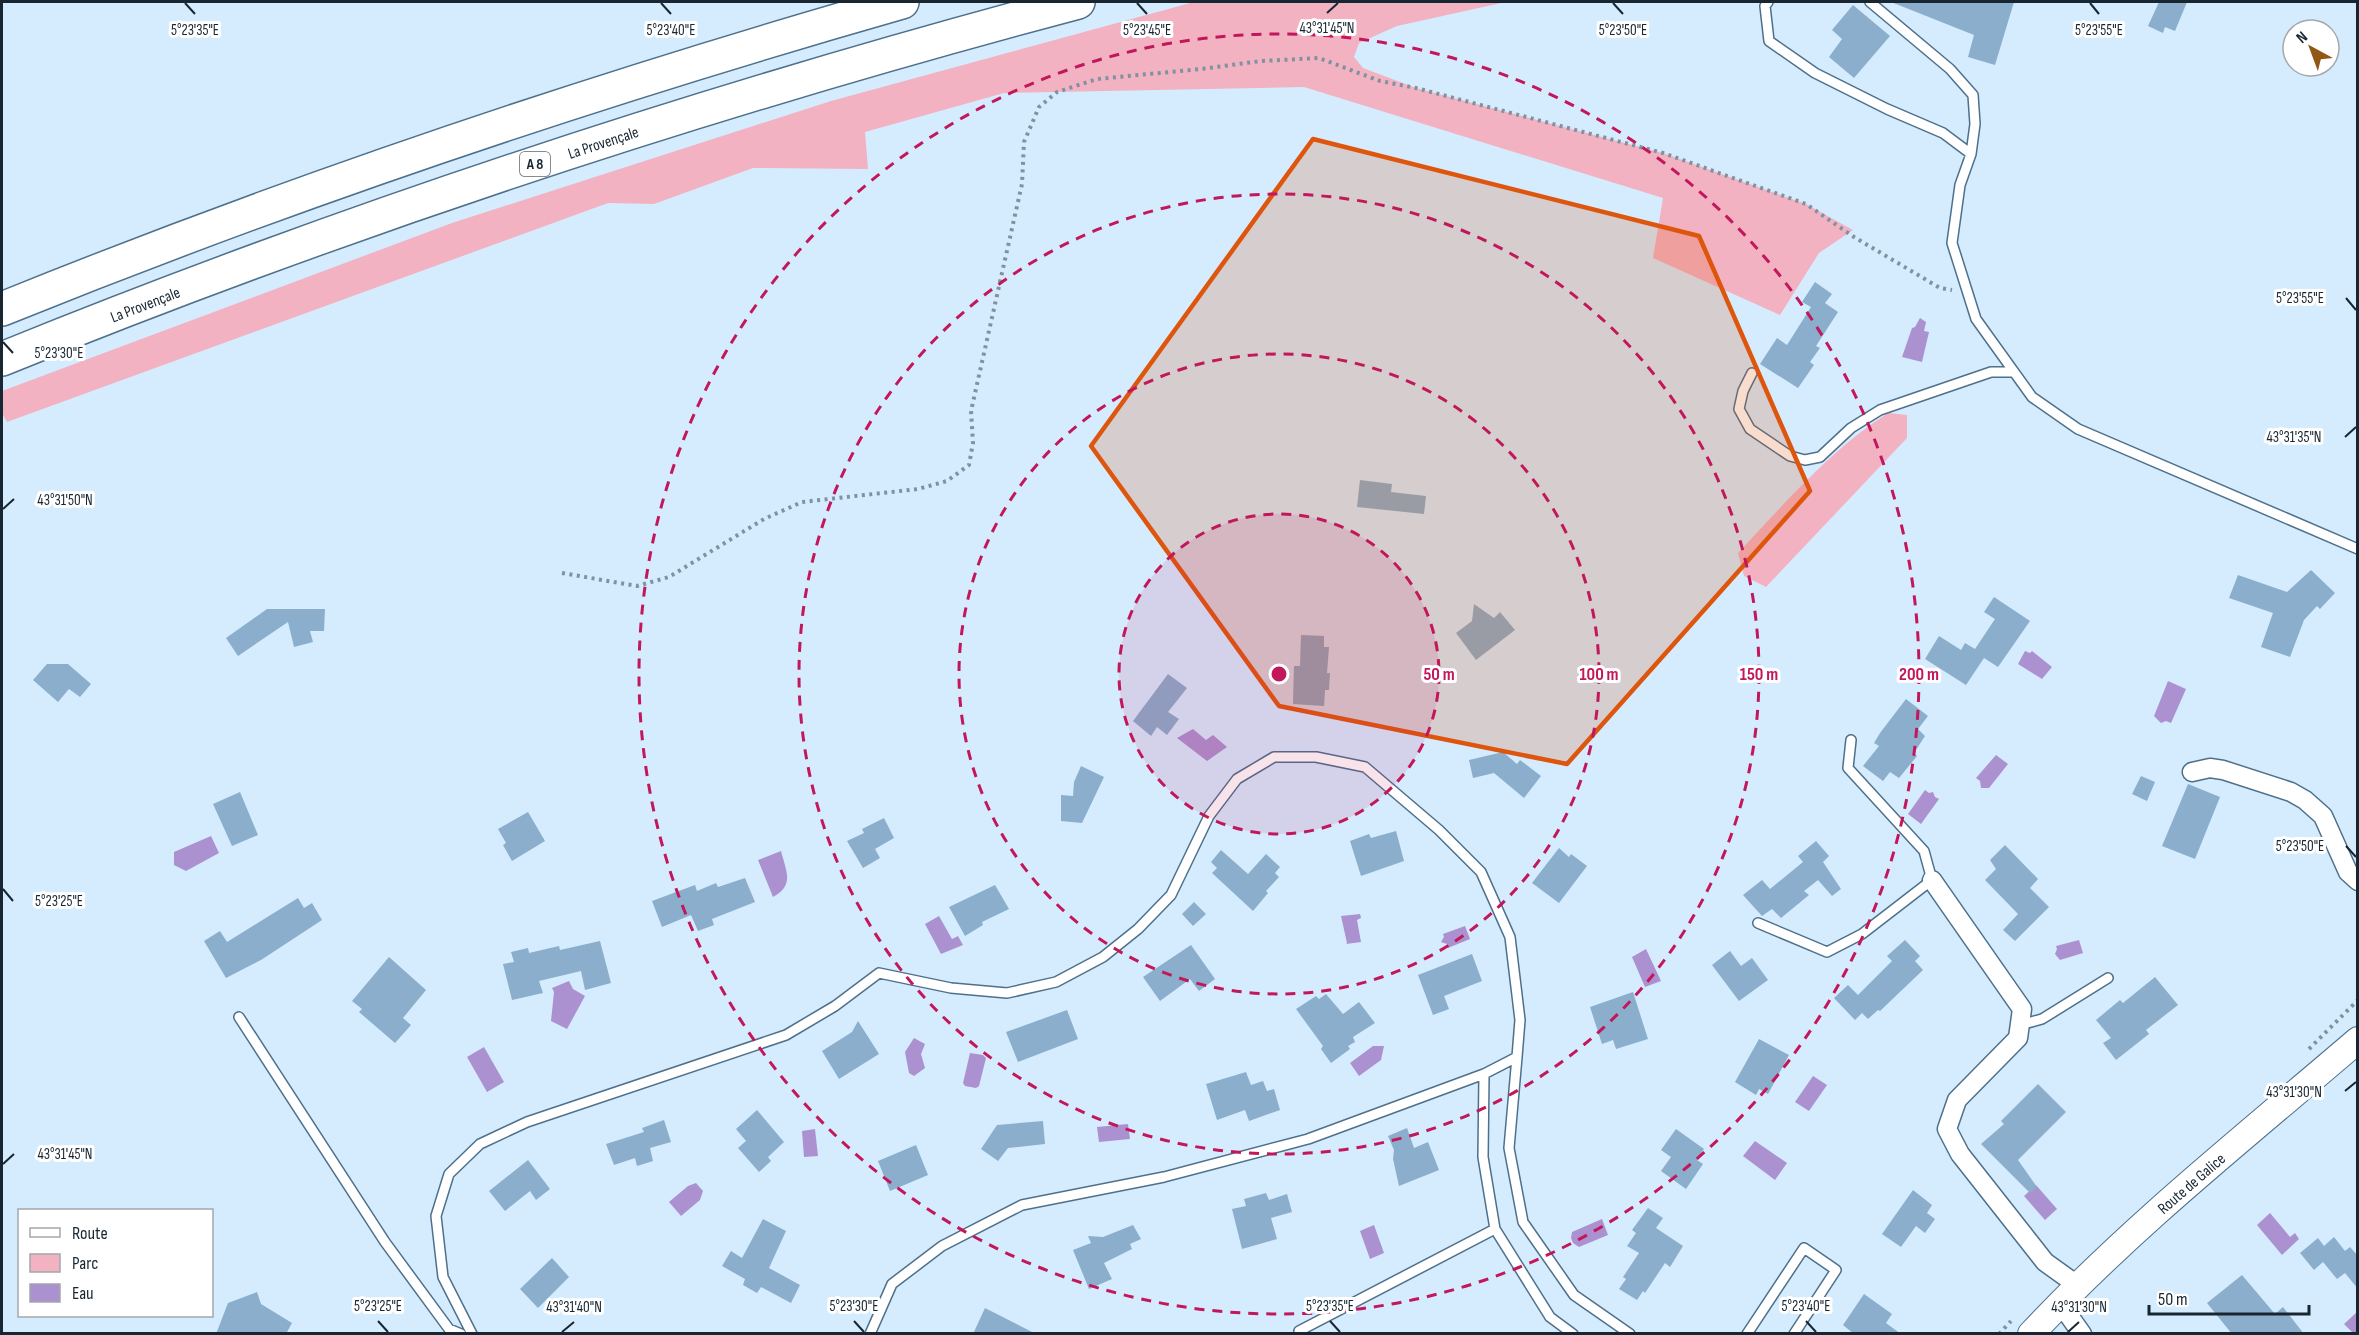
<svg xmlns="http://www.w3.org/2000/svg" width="2359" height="1335" font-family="'Sofia Sans Condensed',sans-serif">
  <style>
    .green { fill: #f3b2c2 }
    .water { fill: #ac91d0 }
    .building { fill: #8aaecb }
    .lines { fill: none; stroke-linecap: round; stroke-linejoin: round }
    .lane-casing { stroke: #4e708b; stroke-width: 12 }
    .street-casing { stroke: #4e708b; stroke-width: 21 }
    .secondary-casing { stroke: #4e708b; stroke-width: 28 }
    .highway-casing { stroke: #4e708b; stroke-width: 36 }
    .path { stroke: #7f92a0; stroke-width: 4; stroke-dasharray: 3 4.5; stroke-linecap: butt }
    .lane { stroke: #fff; stroke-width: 9 }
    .street { stroke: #fff; stroke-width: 18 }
    .secondary { stroke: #fff; stroke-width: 26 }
    .highway { stroke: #fff; stroke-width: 33 }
    .marked { fill: #de560e; fill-opacity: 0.2; stroke: #de560e; stroke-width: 4.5; stroke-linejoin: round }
    .ticks { fill: none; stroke: #182631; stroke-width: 2 }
    .ring { fill: none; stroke: #c2185b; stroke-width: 3; stroke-dasharray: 10 8 }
    .labels { text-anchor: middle; stroke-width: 6; stroke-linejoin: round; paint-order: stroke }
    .shield { fill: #fff; stroke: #5d676f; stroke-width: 1.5 }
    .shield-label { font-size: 15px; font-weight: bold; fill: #182631 }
    .street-label { font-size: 16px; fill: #182631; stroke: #fff }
    .ticks-label { font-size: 15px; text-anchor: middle; fill: #182631; stroke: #fff; stroke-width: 6; stroke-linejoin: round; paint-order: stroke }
    .centre { fill: #c2185b; stroke: #fff; stroke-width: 3 }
    .ring-label { font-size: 18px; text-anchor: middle; font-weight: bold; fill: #c2185b; stroke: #fff; stroke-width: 6; stroke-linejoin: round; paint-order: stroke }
  </style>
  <rect width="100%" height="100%" fill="#d5ecfe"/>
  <path class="green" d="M1194 2H1506L1397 26 1359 43 1354 57 1363 68 1416 88 1663 153 1806 204 1853 230 1819 253 1780 315 1653 258 1663 198 1304 87 1004 93 865 132 868 169 753 168 654 204 608 203 7 422 2 413V391L452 223 831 101Z
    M1888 413 1907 415V438L1766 587 1744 576 1738 553C1785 503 1830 450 1888 413Z"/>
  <path class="water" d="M1920 318 1926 322 1924 331 1929 332 1922 362 1902 357 1912 328 1915 327Z
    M2025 651 2030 653 2032 651 2052 667 2042 679 2018 664Z
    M2168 681 2186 689 2171 723 2166 721 2161 723 2154 716Z
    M1193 729 1206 740 1213 735 1227 747 1207 761 1177 738Z
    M1996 755 2008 764 1989 788H1981L1980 781 1976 778Z
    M1925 790 1929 793 1933 792 1935 797 1939 799 1921 824 1908 814Z
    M211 836 219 853 186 871 174 865V852Z
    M781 851C786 871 795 885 773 897L758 860Z
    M1360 914 1361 918 1357 920 1361 942 1346 944 1347 943 1341 916Z
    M939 916 952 939 958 936 963 945 941 954 925 924Z
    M1465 926 1470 939 1448 948 1447 944 1441 942 1444 937 1443 934Z
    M2079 940 2083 953 2060 960 2055 954 2057 949 2056 946Z
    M1646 949 1661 981 1645 987 1632 957Z
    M569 981 573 989 585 996 567 1029 551 1021 554 992 552 988Z
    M914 1038 925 1044 921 1054 925 1068 914 1076 909 1073 905 1052Z
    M1373 1046H1384L1381 1060 1359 1076 1350 1063Z
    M484 1047 504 1082 487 1092 467 1057Z
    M970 1053 983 1055 986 1058 979 1086 976 1088 965 1086 963 1083Z
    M1813 1076 1827 1085 1809 1111 1795 1102Z
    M1128 1124 1130 1139 1099 1142 1097 1127Z
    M815 1129 818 1156 804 1157 802 1131Z
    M1755 1141 1787 1163 1775 1180 1743 1156Z
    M696 1183 703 1191 700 1200 681 1216 669 1202 688 1186Z
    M2036 1185 2057 1209 2045 1220 2024 1196Z
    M2270 1213 2290 1237 2295 1233 2299 1239 2282 1255 2257 1225Z
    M1602 1219 1608 1235 1579 1247 1573 1243 1571 1238 1572 1232Z
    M1374 1225 1384 1253 1370 1259 1360 1231Z
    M2357 1312V1333H2353L2344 1324Z"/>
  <path class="building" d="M1891 2H2014L1995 65 1968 57 1974 35Z
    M2159 2H2187L2175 31 2165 27 2163 33 2148 26Z
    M1853 5 1890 36 1854 78 1829 57 1842 39 1832 30Z
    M1815 282 1832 294 1825 303 1838 312 1816 346 1820 348 1810 362 1814 365 1798 388 1760 364 1777 338 1787 345 1811 307 1802 302Z
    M1360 480 1392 484 1391 492 1426 496 1424 514 1357 507Z
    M2311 570 2335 593 2320 609 2317 606 2304 620 2290 657 2261 647 2273 613 2229 598 2238 575 2287 592Z
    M1994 597 2030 621 1998 667 1984 658 1966 685 1925 659 1939 636 1961 650 1965 643 1975 649 1995 619 1984 612Z
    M1474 604 1494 618 1500 612 1515 630 1476 660 1456 633 1472 621Z
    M267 609H325L324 631H310L313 642 294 647 288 622 238 656 226 638Z
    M1301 635 1324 636V647H1329L1327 673H1330L1329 690H1325L1324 706 1293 704 1294 666H1300Z
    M47 664H68L91 684 80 697 69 689 58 702 33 680Z
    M1168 674 1187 688 1168 712 1179 719 1167 735 1157 727 1151 736 1133 721Z
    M1906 699 1928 716 1918 729 1925 736 1914 753 1917 756 1899 778 1890 772 1883 781 1863 766 1879 746 1874 743 1880 733Z
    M1503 752 1517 764 1520 760 1541 776 1524 798 1494 773 1473 778 1469 760Z
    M1081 766 1104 777 1082 823 1061 821V795L1073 796 1074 782Z
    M2141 776 2155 782 2147 801 2132 794Z
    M2188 784 2220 797 2195 859 2162 846Z
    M240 792 258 835 232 846 213 804Z
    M528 812 545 841 512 861 503 845 506 843 498 829Z
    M884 818 894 838 875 849 880 858 863 868 847 841 864 833 862 829Z
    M1396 831 1404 861 1361 876 1350 841 1369 834 1371 838Z
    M1816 841 1829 856 1823 862 1841 889 1832 896 1818 880 1804 891 1809 895 1781 918 1772 909 1762 916 1743 895 1762 880 1770 889 1803 862 1798 856Z
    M2005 845 2038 879 2030 888 2049 907 2015 941 2003 930 2018 914 1985 880 1996 869 1990 860Z
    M1559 848 1569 857 1571 854 1587 866 1559 903 1532 883Z
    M1221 850 1248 874 1266 854 1280 867 1275 873 1279 877 1266 891 1268 893 1253 911 1212 873 1217 868 1211 862Z
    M745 878 755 902 712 919 714 925 698 931 691 915 662 927 652 901 695 885 697 891 716 883 718 887Z
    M995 885 1009 909 982 922 983 925 965 936 949 907Z
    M298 898 304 908 312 903 322 920 261 960 226 978 204 941 220 931 227 942Z
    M1194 902 1206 914 1193 926 1182 914Z
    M1905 940 1920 956 1915 961 1923 970 1880 1011 1878 1010 1868 1019 1862 1013 1855 1020 1834 998 1848 985 1858 995 1892 961 1887 956Z
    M600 941 611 983 585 990 581 971 539 981 543 993 512 1000 503 964 514 962 511 952 528 948 529 953 559 946 560 950Z
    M1191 945 1215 979 1199 991 1190 979 1160 1001 1143 977Z
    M1730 951 1741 966 1752 958 1768 980 1739 1001 1712 965Z
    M1472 954 1482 981 1444 996 1449 1009 1433 1015 1418 975Z
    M389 957 426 990 403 1018 411 1025 395 1043 359 1012 362 1009 352 1001Z
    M2155 977 2178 1005 2146 1030 2149 1034 2116 1060 2103 1043 2111 1038 2096 1020 2120 1000 2123 1003Z
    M1633 992 1648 1039 1616 1049 1613 1040 1602 1044 1590 1007Z
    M1326 994 1343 1014 1359 1002 1375 1023 1353 1037 1355 1042 1348 1046 1350 1049 1331 1063 1321 1049 1323 1046 1296 1009 1316 996 1319 999Z
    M1067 1010 1078 1039 1018 1062 1006 1032Z
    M858 1021 879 1054 839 1079 822 1051 852 1032Z
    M1759 1039 1789 1055 1768 1094 1759 1089 1756 1095 1735 1082Z
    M1246 1072 1251 1085 1263 1081 1267 1091 1274 1089 1280 1110 1249 1121 1245 1110 1217 1120 1206 1084Z
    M2038 1084 2066 1112 2018 1160 2037 1187 2030 1193 1981 1144 2004 1124 2001 1121Z
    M757 1110 784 1142 768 1157 771 1161 759 1172 738 1148 746 1141 736 1129Z
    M664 1120 671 1142 650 1148 653 1161 637 1166 635 1158 614 1165 606 1144 644 1132 642 1128Z
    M1043 1121 1045 1144 1008 1148 998 1161 981 1149 997 1125Z
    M1407 1128 1414 1148 1428 1142 1439 1170 1399 1186 1393 1159 1394 1150 1388 1136Z
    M1676 1129 1704 1149 1697 1160 1703 1164 1686 1189 1661 1171 1671 1157 1661 1150Z
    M916 1145 928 1175 890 1191 878 1161Z
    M528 1160 550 1189 536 1200 530 1191 505 1211 489 1191Z
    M1913 1190 1932 1205 1927 1213 1935 1219 1925 1233 1916 1226 1901 1247 1882 1234Z
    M1266 1193 1269 1200 1287 1194 1292 1212 1271 1218 1277 1239 1242 1249 1232 1209 1246 1206 1244 1199Z
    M1648 1208 1663 1218 1656 1228 1683 1246 1670 1267 1665 1263 1645 1293 1643 1291 1637 1300 1619 1289 1626 1279 1623 1277 1639 1253 1627 1246 1636 1233 1632 1230Z
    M763 1219 786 1231 769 1268 800 1285 791 1303 761 1287 757 1293 743 1285 745 1279 722 1266 731 1251 742 1258Z
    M1133 1225 1141 1239 1130 1244 1132 1249 1104 1263 1112 1279 1089 1289 1073 1250 1091 1243 1088 1236 1103 1237Z
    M2334 1237 2345 1251 2350 1247 2358 1256V1289L2345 1273 2337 1279 2323 1262 2314 1270 2300 1253 2318 1238 2324 1246Z
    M552 1258 569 1277 538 1308 520 1289Z
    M2242 1275 2275 1314 2283 1307 2304 1334H2232L2207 1303Z
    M257 1292 261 1304 292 1323 286 1334 268 1332 262 1334H216L228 1303Z
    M1864 1294 1892 1314 1886 1323 1901 1334H1854L1843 1325Z
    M985 1308 1036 1334H973Z"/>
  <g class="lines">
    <g class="lane-casing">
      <path id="lane" d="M1768 2 1765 6 1769 41 1815 73 1887 109 1943 133 1971 154
        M1870 2 1950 69 1973 95 1975 124 1971 154 1960 185 1952 243 1976 319 2032 397 2078 429 2358 549
        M1752 373 1743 391 1739 409 1750 429 1790 456 1805 460 1820 457 1851 428 1880 410 1991 372H2014
        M1758 923 1827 952 1862 934 1932 880 1924 851 1848 768 1851 740
        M239 1017 385 1242 449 1329 461 1334
        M2020 1025 2042 1019 2108 978
        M1517 1057 1509 1148 1523 1222 1574 1295 1630 1334
        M1484 1074 1483 1157 1495 1229 1550 1317 1573 1334
        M1299 1331 1495 1229
        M472 1334 443 1277 436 1216 449 1174 480 1144 527 1122 786 1035 835 1006 879 973 951 988 1007 993 1056 982 1103 957 1138 929 1171 895 1209 816 1237 779 1274 757H1316L1365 767 1439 830 1481 872 1510 937 1520 1020 1517 1057 1484 1074 1308 1139 1164 1177 1022 1205 942 1246 892 1284 870 1334
        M1747 1334 1804 1248 1836 1270 1794 1334"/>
    </g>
    <g class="street-casing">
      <path id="street" d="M2192 772 2210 768 2223 770 2291 792 2305 800 2323 816 2348 872 2358 881
        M1932 880 2022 1009 2018 1038 1957 1100 1947 1129 1960 1154 2045 1262 2077 1285
        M2060 1303 2082 1334"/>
    </g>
    <g class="secondary-casing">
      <path id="secondary" d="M2031 1334C2131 1227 2246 1136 2358 1040"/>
    </g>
    <g class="highway-casing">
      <path id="highway" d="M2 309C296 190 597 89 902 2
        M2 359C352 217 713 99 1078 2"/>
    </g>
    <path class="path" d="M562 573 637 586 669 577 764 519 802 502 918 489 947 481 969 465 973 443 971 411 1022 184 1024 142 1039 107 1057 92 1097 79 1201 69 1261 61 1319 58 1380 81 1416 88 1663 153 1806 204 1854 237 1940 288 1952 290
      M2309 1049 2358 1000
      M1999 1334 2011 1321"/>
    <use href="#lane" class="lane"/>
    <use href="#street" class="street"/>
    <use href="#secondary" class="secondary"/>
    <use href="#highway" class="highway"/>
  </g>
  <path class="marked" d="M1313 139 1699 236 1810 491 1567 764 1279 706 1091 446Z"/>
  <path class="ticks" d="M185 3 195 14M661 3 671 14M1137 3 1147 14M1613 3 1623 14M2090 3 2099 14M1327 13 1338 3M2346 298 2356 310M3 342 13 353M2345 437 2356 427M3 509 14 499M2346 846 2356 857M3 889 13 901M2345 1091 2356 1082M3 1164 14 1154M378 1321 388 1332M854 1321 864 1332M1330 1321 1340 1332M1806 1321 1816 1332M562 1332 574 1322M2068 1332 2079 1322"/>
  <circle cx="1279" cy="674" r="160" fill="#c2185b" fill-opacity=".12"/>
  <g class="ring">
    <circle cx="1279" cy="674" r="160"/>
    <circle cx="1279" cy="674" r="320"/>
    <circle cx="1279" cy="674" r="480"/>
    <circle cx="1279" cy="674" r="640"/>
  </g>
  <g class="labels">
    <rect class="shield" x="520" y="152" width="30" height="24" rx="4.5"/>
    <g class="shield-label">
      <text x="535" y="169">A 8</text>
    </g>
    <g class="street-label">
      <text transform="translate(603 142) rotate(-18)" y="6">La Provençale</text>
      <text transform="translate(145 304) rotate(-21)" y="6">La Provençale</text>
      <text transform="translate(2191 1183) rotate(-41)" y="6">Route de Galice</text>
    </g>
  </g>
  <g class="ticks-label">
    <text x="1327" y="33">43°31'45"N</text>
    <text x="671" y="35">5°23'40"E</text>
    <text x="195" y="35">5°23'35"E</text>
    <text x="1147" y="35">5°23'45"E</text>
    <text x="1623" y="35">5°23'50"E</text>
    <text x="2099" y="35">5°23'55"E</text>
    <text x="2300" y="303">5°23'55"E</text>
    <text x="59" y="358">5°23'30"E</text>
    <text x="2294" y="442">43°31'35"N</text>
    <text x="65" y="505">43°31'50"N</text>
    <text x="2300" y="851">5°23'50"E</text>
    <text x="59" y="906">5°23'25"E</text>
    <text x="2294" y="1097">43°31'30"N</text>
    <text x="65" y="1159">43°31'45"N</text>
    <text x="378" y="1311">5°23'25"E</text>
    <text x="854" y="1311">5°23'30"E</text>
    <text x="1330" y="1311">5°23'35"E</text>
    <text x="1806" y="1311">5°23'40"E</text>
    <text x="574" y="1312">43°31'40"N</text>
    <text x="2079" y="1312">43°31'30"N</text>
  </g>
  <circle cx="1279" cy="674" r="9" class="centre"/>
  <g class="ring-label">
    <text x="1439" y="680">50 m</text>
    <text x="1599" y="680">100 m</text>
    <text x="1759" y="680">150 m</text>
    <text x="1919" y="680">200 m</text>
  </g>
  <rect width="2359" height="1335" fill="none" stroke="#182631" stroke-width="6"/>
  <rect x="18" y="1209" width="195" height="108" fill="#ffffff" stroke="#a3a8ad" stroke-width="1.5"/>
  <rect x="30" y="1228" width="30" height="9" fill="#ffffff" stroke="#a3a8ad" stroke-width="1.5"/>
  <text x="72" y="1239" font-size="18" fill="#182631">Route</text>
  <rect x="30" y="1254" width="30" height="18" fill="#f3b2c2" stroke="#a3a8ad" stroke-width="1.5"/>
  <text x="72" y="1269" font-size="18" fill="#182631">Parc</text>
  <rect x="30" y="1284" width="30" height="18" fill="#ac91d0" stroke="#a3a8ad" stroke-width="1.5"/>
  <text x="72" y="1299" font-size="18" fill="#182631">Eau</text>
  <g transform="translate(2311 48) rotate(319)"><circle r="28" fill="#ffffff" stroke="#a3a8ad" stroke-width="1.5"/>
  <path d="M0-4.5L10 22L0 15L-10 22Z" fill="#925715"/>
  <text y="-9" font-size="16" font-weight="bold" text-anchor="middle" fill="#182631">N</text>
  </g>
  <path d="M2149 1305v9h160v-9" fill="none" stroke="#182631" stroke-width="3"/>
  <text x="2158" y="1305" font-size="18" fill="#182631" stroke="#ffffff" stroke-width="4.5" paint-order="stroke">50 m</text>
</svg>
